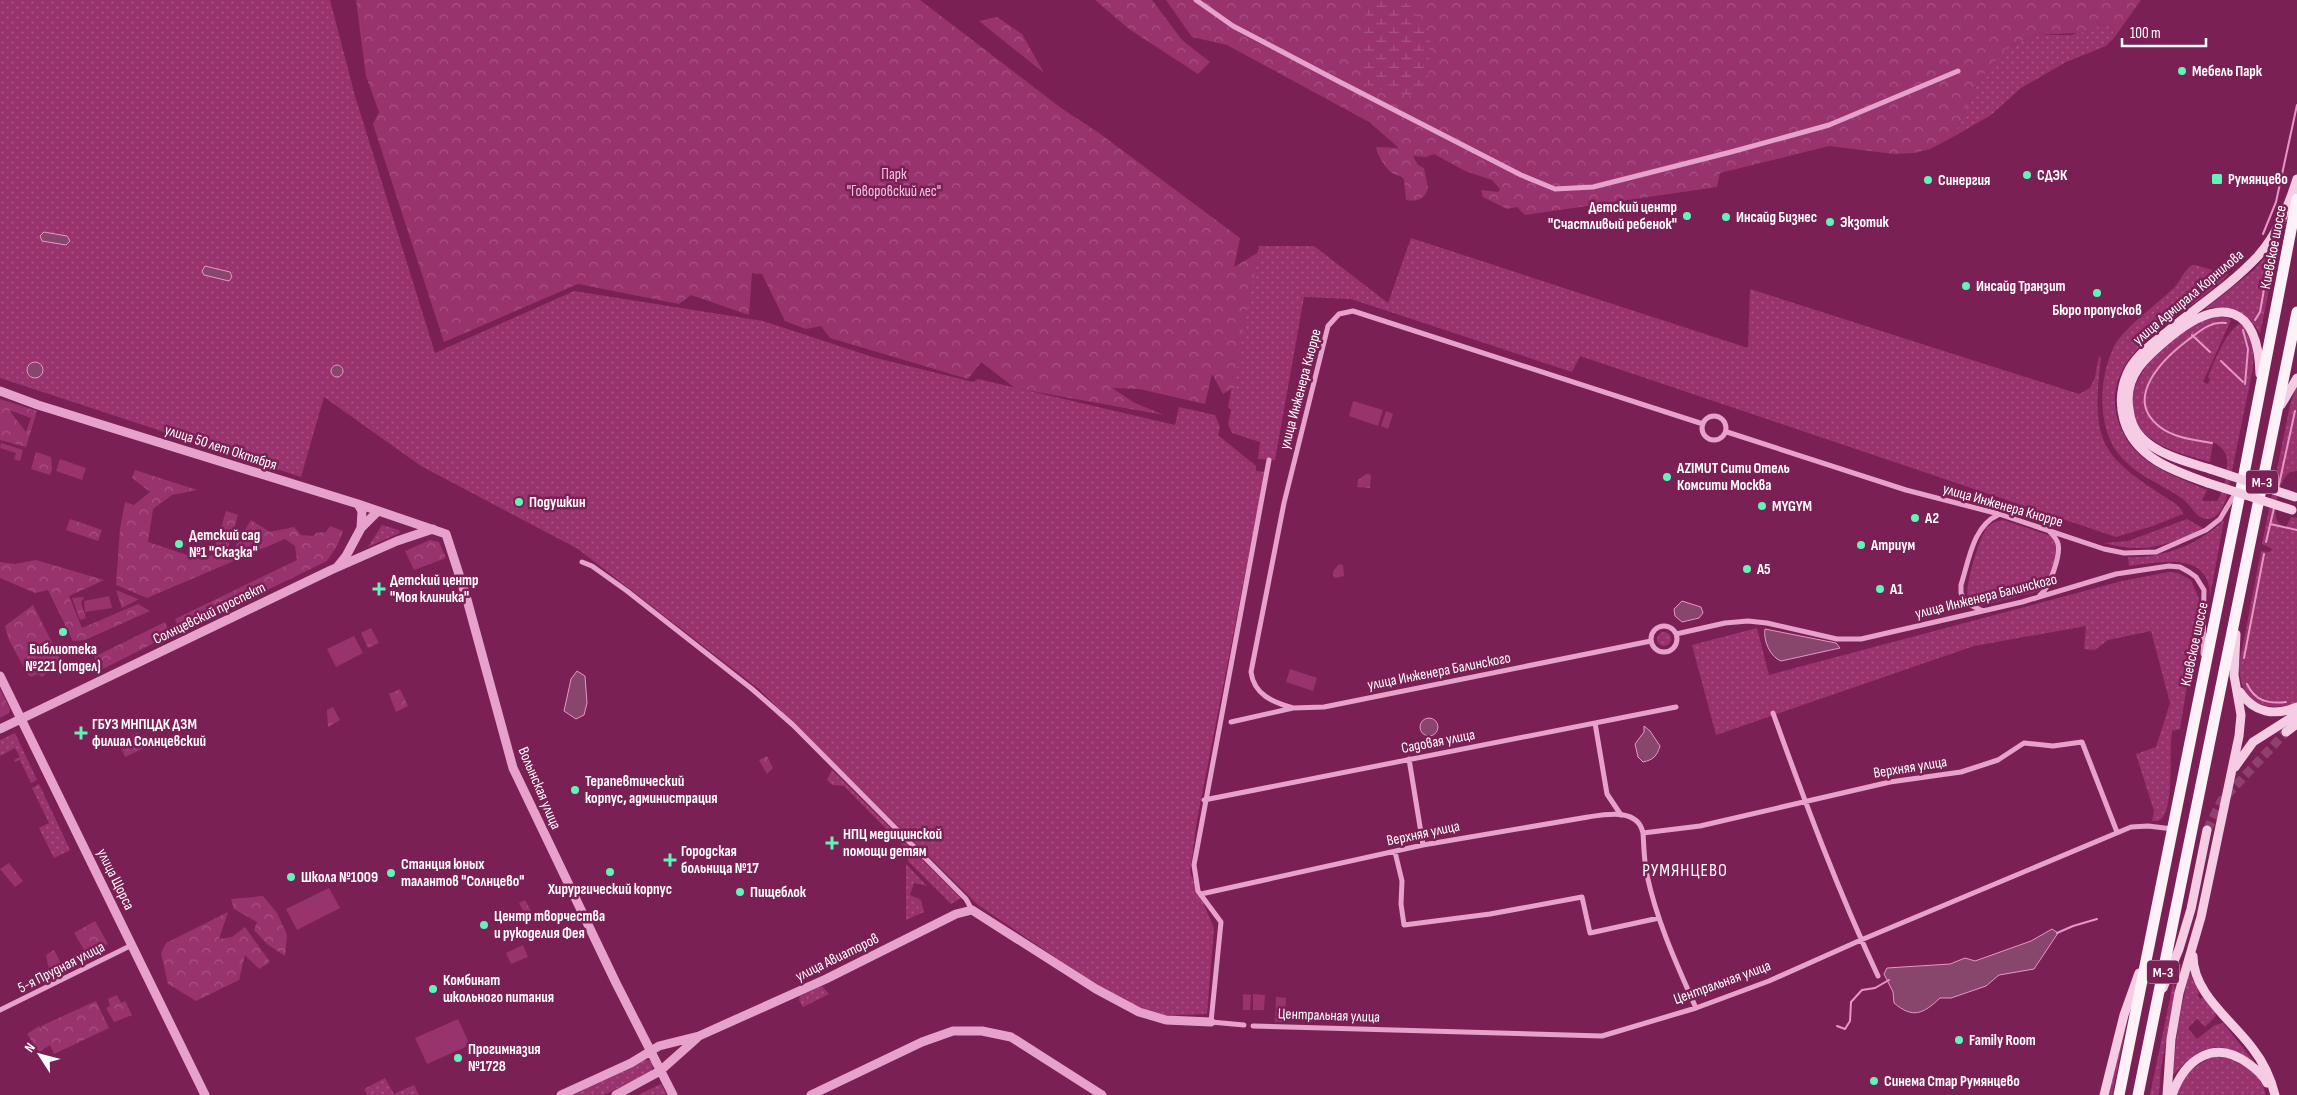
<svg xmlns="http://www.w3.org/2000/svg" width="2297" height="1095" font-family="'Sofia Sans Condensed',sans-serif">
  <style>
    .grass { fill: url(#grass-dots) }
    .forest { fill: url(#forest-crowns); fill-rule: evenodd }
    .wetland { fill: url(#wetland-marsh) }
    .pitch { fill: #99336e }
    .water { fill: #89466c; stroke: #e796c7 }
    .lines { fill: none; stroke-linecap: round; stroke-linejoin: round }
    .stream { stroke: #e796c7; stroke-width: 2 }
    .secondary-tunnel { stroke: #8f416e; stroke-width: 9; stroke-dasharray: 9 4.5; stroke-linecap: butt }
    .minor { stroke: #e6a2ca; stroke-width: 5 }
    .tertiary { stroke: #e6a2ca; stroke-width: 9 }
    .secondary { stroke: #f5cce3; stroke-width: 9 }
    .trunk { stroke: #fef1f8; stroke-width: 11 }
    .secondary-bridge { stroke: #f5cce3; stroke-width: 9 }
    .poi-dot { fill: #63f3b6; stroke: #7b2054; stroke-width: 2 }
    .labels { text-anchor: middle; stroke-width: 5; stroke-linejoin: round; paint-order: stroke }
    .shield { fill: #7b2054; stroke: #d7bccc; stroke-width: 1 }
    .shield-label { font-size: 14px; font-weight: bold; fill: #fff }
    .poi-label { font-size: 15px; font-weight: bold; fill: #fff; stroke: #7b2054; text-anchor: start }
    .park-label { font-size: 15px; fill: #f5c5e1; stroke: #7b2054 }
    .street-label { font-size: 15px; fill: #fff; stroke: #7b2054 }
    .quarter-label { font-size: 18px; letter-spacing: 1px; fill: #fff; stroke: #7b2054 }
  </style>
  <defs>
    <pattern id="grass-dots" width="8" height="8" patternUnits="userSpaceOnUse" patternTransform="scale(1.25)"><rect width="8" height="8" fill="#99336e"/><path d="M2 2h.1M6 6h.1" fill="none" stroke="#a85284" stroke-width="1.8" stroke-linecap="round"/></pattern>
    <pattern id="forest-crowns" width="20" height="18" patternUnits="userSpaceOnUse" patternTransform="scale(1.25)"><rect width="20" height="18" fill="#99336e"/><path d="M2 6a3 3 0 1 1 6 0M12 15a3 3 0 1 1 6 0" fill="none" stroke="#a85284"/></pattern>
    <pattern id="wetland-marsh" width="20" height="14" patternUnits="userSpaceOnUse" patternTransform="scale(1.25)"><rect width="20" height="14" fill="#99336e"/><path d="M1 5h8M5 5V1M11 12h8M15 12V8" fill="none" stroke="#a85284"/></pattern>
  </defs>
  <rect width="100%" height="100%" fill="#7b2054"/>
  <path class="grass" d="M0 0H330L355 96 435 353 574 291 763 321 876 358 973 382 978 379 1175 425 1179 407 1215 415 1220 427 1218 435 1256 466V471L1265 472 1197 820 1190 872 1214 928 1207 1014 1149 1016 1098 986 978 905 759 689 578 549 421 466 324 397 301 477 0 378Z
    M2099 25 2110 26 2113 29 2114 38 2106 46 2066 62 2021 88 1991 115 1953 137 1978 82 2008 46 2039 35H2071Z
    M1411 238 1748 348 1750 289 2079 394 2090 388 2095 377 2099 356 2101 358C2090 448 2103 457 2176 504L2181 509 2183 514 2153 526 2116 537 1580 356 1572 372 1351 299 1304 297 1275 460 1258 459 1260 442 1232 433 1228 424 1231 410 1228 407 1259 246H1314L1388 303Z
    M2279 241 2260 334C2249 312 2228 304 2205 309L2254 270Z
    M2196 265 2212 270 2221 269 2228 274C2222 283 2210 290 2202 297 2164 326 2103 360 2117 417 2128 461 2169 474 2207 490L2202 500 2204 501H2217C2224 492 2230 465 2226 455 2224 449 2217 444 2213 442L2210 462C2190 456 2167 451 2150 438 2087 390 2206 299 2231 320L2203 382 2208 384 2210 379 2208 377C2213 364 2227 329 2240 324 2253 333 2254 353 2253 368L2226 500C2222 508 2219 517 2209 519 2196 520 2192 506 2183 499 2164 485 2139 477 2123 459 2095 431 2098 373 2117 341 2133 321 2154 306 2173 289 2181 281 2183 271 2192 265Z
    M2297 385V471L2290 472C2279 480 2270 513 2279 524L2286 527 2291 517 2297 518V703C2264 713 2240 703 2239 665L2261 551 2270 552 2272 549 2262 544 2290 405Z
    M2187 519 2203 528C2167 546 2144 554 2104 543L2128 541Z
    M2003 520 2051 536C2053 539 2056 542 2057 546 2058 556 2047 585 2039 591L1979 606 1968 598C1964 588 1979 539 1986 529 1991 523 1996 521 2003 520Z
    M2224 520 2210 597C2210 549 2158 563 2129 566L2128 557C2162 559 2200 544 2224 520Z
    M382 525 399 530 400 533 368 547Z
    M2169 572 2178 573 2191 580 2199 599 2195 635 2180 729 2172 731C2169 750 2174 802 2163 817 2160 821 2157 821 2152 821L2154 811 2136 754 2156 747 2170 703 2151 631 2108 640 2095 650 2084 649 2086 626 1974 646 1716 735 1692 645 1757 628 1769 675 2122 581Z
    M1657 639a7 7 0 1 1 14 0a7 7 0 1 1-14 0Z
    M15 733 37 780 31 783 20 760 15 762 14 760 20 757 15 748 0 756V740Z
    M832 770 833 771 961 898 951 904 908 861 907 850 844 786 832 785 827 780Z
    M39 784 70 850 54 858 39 828 49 823 32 788Z
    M906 864 927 886 914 883 910 895 921 900 924 912 906 920Z
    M2189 972 2200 992 2197 995 2200 999 2204 997 2216 1013 2215 1017 2205 1027 2197 1019 2188 1028 2197 1039 2215 1025 2223 1023 2256 1064C2218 1036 2203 1045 2172 1076L2178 1026Z
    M2174 979 2175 993 2161 1069 2159 1095H2150Z
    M822 986 829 994 803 1007 799 1000 800 996Z
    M2126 1027 2112 1095H2107L2110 1088Z
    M2211 1057C2236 1056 2260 1069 2266 1095H2175L2189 1071Z
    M644 1060H649L653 1064 651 1073 604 1095H570Z
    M385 1078 394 1094 414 1085 419 1095H367L364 1089Z
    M661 1084 667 1095H638Z"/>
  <path class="forest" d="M356 0H920L1061 108 1099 133 1240 238 1234 267 1259 252 1243 330 1235 387 1223 394 1212 374 1205 404 1139 389 1112 388 1135 403 1164 415 1015 388 981 362 968 379 830 338 821 326 806 329 785 321 762 274 752 273 749 315 691 295 679 304 578 284 444 342 373 124 379 112 366 76Z
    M1095 0H1152L1182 40 1210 62 1198 74 1129 29Z
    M1166 0H1375L1366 8 1409 4 1399 0H2141L2114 38 2113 29 2110 26 2099 25 2092 32 2039 35 2008 46 1978 82 1953 137 1930 149 1914 153 1894 154 1829 146 1720 173 1717 187 1525 215 1517 207 1507 209 1483 197 1481 190 1498 192 1500 189 1492 180 1465 171 1434 154 1426 157 1413 156 1418 165 1424 168 1428 188C1425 199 1417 202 1406 200L1404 179C1400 175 1399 176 1394 174 1387 171 1377 155 1376 147L1399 148 1369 122 1227 45 1192 37Z
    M997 17 1022 34 1044 73 979 21Z
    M0 399 37 411 26 447 0 440ZM9 410 31 418 26 432Z
    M1 443 23 450 20 461 14 459 16 453 0 448Z
    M36 452 51 457 52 469 50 475 31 469Z
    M135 470 197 490 172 495 153 509 148 542 202 560 213 554 226 511 238 515 228 547 239 550 236 545 251 520 270 532 294 527 301 535 314 536 316 533 326 532 330 526 343 531 337 546 327 561 181 632 175 619 297 560 295 546 285 539 147 598 116 585 120 529 125 502 134 505 150 492 132 478Z
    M1366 474H1369L1371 476 1370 488 1357 487 1358 480Z
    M70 519 102 530 98 541 66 530Z
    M430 540 439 542 446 558 414 570 405 551Z
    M36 560 104 580 69 596 82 628 138 604 150 611 85 640 73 641 48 590 35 593 0 578V562L15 564Z
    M1339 564 1343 565 1344 576 1335 578 1333 576V572Z
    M116 590 138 599H139L122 608Z
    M84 597 81 603 86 618 80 620 72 598Z
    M33 605 62 662 42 677 38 674 31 677 28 675 9 640 5 626Z
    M165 622 170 635 101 670 94 657Z
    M371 628 379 643 368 648 361 633Z
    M0 689 10 709 9 713 0 718Z
    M400 689 408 706 396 712 389 694Z
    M333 707 340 720 328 727 327 710Z
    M138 732 146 747 125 757 119 742Z
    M767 756 773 768 767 774 759 760Z
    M9 863 23 881 15 887 0 869Z
    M263 896 277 913 287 935 285 956 267 944 254 930 257 922 234 909 231 899Z
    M525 900 532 913 526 916 519 903Z
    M228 912 219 939 232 937 245 927 270 962 259 969 245 955 239 980 196 1001 168 984 161 953 166 943Z
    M95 921 108 944 88 956 74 933Z
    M54 950 63 967 50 974 46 955Z
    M117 995 121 1003 125 1001 132 1015 114 1022 106 1008 110 1006 108 999Z
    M1276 997 1286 998 1285 1022H1275Z
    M96 1001 109 1028 54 1054 50 1045 39 1052 27 1034 39 1026 42 1030 41 1026Z"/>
  <path class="wetland" d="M1375 0H1399L1409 4 1430 36 1428 80 1416 97 1374 88 1363 82 1362 51 1366 8Z"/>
  <path class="pitch" d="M1353 401 1383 410 1378 426 1349 416Z
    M1386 411 1393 414 1388 429 1381 426Z
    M60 459 86 468 82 480 56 471Z
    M109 596 112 608 85 612 84 601Z
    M354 636 363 653 336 667 327 649Z
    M1290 669 1317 678 1313 691 1286 682Z
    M329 888 340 908 297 930 286 909Z
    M523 945 528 957 511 964 506 953Z
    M1243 994 1251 995 1250 1010H1243Z
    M1253 994 1265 995 1264 1010H1253Z
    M458 1019 470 1045 427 1064 415 1038Z"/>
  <path class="water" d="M44 232 67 236 70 241 66 245 42 241 40 236Z
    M205 266 230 272 232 277 229 281 204 275 202 271Z
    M27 370a8 8 0 1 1 16 0a8 8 0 1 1-16 0Z
    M331 371a6 6 0 1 1 12 0a6 6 0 1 1-12 0Z
    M1682 601 1701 607 1703 613 1699 618 1682 622 1675 616 1674 609Z
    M1765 629 1836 643 1840 648 1781 661C1770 657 1763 640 1765 629Z
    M577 671 585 676 587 703 584 715 576 719 564 711 571 679Z
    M1420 727a9 9 0 1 1 18 0a9 9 0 1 1-18 0Z
    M1644 726 1650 731 1660 746C1657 756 1653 760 1643 762L1638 757 1635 744 1644 732Z
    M2052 929 2058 933 2034 969 1999 975 1986 986 1951 998H1940C1923 1014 1913 1019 1894 1003L1893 992 1884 974 1887 968 1950 964 1965 958 1975 961 2031 941Z"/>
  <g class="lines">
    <path class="stream" d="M2263 234 2276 202 2297 105
      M2255 320 2260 312 2267 272
      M2243 330 2248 349 2245 384
      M2192 335 2210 352
      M2221 361 2243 382
      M2212 443C2195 440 2174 438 2160 427 2122 398 2164 358 2188 340 2200 331 2210 321 2226 323
      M2278 489 2295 411
      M2270 524 2297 530
      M2266 542 2274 508
      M2244 658 2264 554
      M2247 684C2255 701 2268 704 2286 702
      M2057 933 2073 926 2097 919
      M1837 1026 1845 1029 1850 1021 1851 1002 1862 990 1875 988 1889 980"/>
    <path class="secondary-tunnel" d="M2207 830 2222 800 2286 732"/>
    <path class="minor" d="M1196 0 1233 26 1336 80 1521 175 1555 189 1593 187 1731 152 1829 125 1958 71
      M1702 428a12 12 0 1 1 24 0a12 12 0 1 1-24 0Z
      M1727 432 1906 490 1999 514 2104 549 2124 553 2156 552 2206 530 2220 519 2236 492
      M582 562 592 566 627 591 752 689 793 725 966 899 972 910
      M2040 595C2049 589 2061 555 2058 544 2057 539 2053 535 2050 532
      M1983 611 1966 603 1961 593V585C1969 560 1973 526 1998 515
      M1651 639a13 13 0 1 1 26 0a13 13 0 1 1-26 0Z
      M1676 634 1725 623 1748 621 1767 623 1837 639H1861L2022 602 2116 574 2169 566 2180 567 2189 572 2196 577 2204 590 2203 654
      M1293 708C1273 702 1254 695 1251 672L1284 503 1328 326 1339 314 1353 311 1703 424
      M1773 713C1805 802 1838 891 1878 976
      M1231 722 1293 708 1324 707 1651 641
      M1595 723 1607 794 1621 815
      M1409 759 1423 845
      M1204 800 1676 707
      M1643 833C1644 847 1644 862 1647 875 1657 922 1677 965 1696 1008
      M1395 852 1402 881 1401 904 1404 925 1490 914 1582 897 1590 933 1659 918
      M1201 894 1423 845 1588 817C1607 814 1638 808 1643 833L1700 826 1890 782 1961 772 1998 760 2024 743 2053 746 2082 742 2117 832
      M0 1010 132 945
      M1244 1025 1211 1022 1221 922 1198 891 1194 865 1269 460
      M1253 1026 1602 1036 1696 1008 1769 981 1861 940 2131 827 2148 826 2173 829"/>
    <path class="tertiary" d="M0 391 38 405 358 504 446 534 466 596 513 768 616 983 673 1095
      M358 504 362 511 361 528
      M338 566 346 556 361 528 378 511
      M0 676 205 1095
      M0 729 331 570 397 541 433 529
      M561 1095 631 1063 659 1046 699 1036 826 979 956 914 972 910 1096 989 1139 1012 1166 1020 1211 1022
      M616 1095 660 1071 697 1038
      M811 1095 922 1042 953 1031H982L1011 1037 1102 1095"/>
    <path class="secondary" d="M2281 405 2297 378
      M2210 469C2187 462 2158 455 2141 437 2134 430 2130 419 2129 409 2123 376 2147 356 2170 337 2221 295 2258 305 2260 374
      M2208 483C2174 471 2135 458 2124 420 2119 403 2121 384 2130 368 2139 353 2154 342 2168 331 2198 306 2231 285 2258 256 2278 233 2288 207 2297 179
      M2240 692C2254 713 2275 716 2297 707
      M2286 732 2297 724
      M2235 767 2253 742 2297 714
      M2193 956C2193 994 2233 1021 2253 1049 2264 1063 2271 1079 2275 1095
      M2163 988 2179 949 2191 909 2207 830
      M2104 1095 2124 1015 2139 973
      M2167 1095 2171 1039 2179 993 2201 917 2239 736 2241 715 2234 675 2236 634
      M2172 1095C2185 1059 2214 1038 2249 1064 2256 1069 2263 1075 2267 1083"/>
    <path class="trunk" d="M2119 1095 2244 474 2297 199
      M2138 1095 2297 312"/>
    <path class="secondary-bridge" d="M2210 469 2295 497
      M2208 483 2292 510"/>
  </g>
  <g class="poi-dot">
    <circle cx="2182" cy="71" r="5"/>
    <circle cx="2027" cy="175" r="5"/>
    <rect x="2211" y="173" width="12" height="12" rx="2.5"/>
    <circle cx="1928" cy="180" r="5"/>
    <circle cx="1687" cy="216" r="5"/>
    <circle cx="1726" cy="217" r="5"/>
    <circle cx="1830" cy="222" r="5"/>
    <circle cx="1966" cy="286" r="5"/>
    <circle cx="2097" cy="293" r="5"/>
    <circle cx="1667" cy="477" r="5"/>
    <circle cx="519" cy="502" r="5"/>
    <circle cx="1762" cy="506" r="5"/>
    <circle cx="1915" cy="518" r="5"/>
    <circle cx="179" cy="544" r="5"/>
    <circle cx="1861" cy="545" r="5"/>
    <circle cx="1747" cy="569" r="5"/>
    <path d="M376.5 581.5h5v5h5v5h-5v5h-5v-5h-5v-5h5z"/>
    <circle cx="1880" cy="589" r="5"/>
    <circle cx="63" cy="632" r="5"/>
    <path d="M78.5 725.5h5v5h5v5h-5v5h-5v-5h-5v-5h5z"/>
    <circle cx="575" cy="790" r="5"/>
    <path d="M829.5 835.5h5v5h5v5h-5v5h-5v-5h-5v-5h5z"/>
    <path d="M667.5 852.5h5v5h5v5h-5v5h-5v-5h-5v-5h5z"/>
    <circle cx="610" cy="872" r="5"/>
    <circle cx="391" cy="873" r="5"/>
    <circle cx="291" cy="877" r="5"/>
    <circle cx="740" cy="892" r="5"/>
    <circle cx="484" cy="925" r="5"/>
    <circle cx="433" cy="989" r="5"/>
    <circle cx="1959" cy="1040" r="5"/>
    <circle cx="458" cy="1058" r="5"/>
    <circle cx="1874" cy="1081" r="5"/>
  </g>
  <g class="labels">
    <g class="shield">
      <rect x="2246" y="470.5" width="32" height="23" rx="4"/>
      <rect x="2147" y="960.5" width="32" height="23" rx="4"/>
    </g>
    <g class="shield-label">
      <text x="2262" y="487">М-3</text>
      <text x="2163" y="977">М-3</text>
    </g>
    <g class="poi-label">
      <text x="2192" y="76">Мебель Парк</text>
      <text x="2037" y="180">СДЭК</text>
      <text x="2228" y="184">Румянцево</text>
      <text x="1938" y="185">Синергия</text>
      <text x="1677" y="212" text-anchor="end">Детский центр<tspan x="1677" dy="17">"Счастливый ребенок"</tspan></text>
      <text x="1736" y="222">Инсайд Бизнес</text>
      <text x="1840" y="227">Экзотик</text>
      <text x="1976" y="291">Инсайд Транзит</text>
      <text x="2097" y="315" text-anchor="middle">Бюро пропусков</text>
      <text x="1677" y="473">AZIMUT Сити Отель<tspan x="1677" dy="17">Комсити Москва</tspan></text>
      <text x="529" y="507">Подушкин</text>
      <text x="1772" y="511">MYGYM</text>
      <text x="1925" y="523">А2</text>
      <text x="189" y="540">Детский сад<tspan x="189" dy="17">№1 "Сказка"</tspan></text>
      <text x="1871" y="550">Атриум</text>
      <text x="1757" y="574">А5</text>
      <text x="390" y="585">Детский центр<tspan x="390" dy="17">"Моя клиника"</tspan></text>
      <text x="1890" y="594">А1</text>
      <text x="63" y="654" text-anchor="middle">Библиотека<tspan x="63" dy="17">№221 (отдел)</tspan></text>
      <text x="92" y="729">ГБУЗ МНПЦДК ДЗМ<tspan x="92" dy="17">филиал Солнцевский</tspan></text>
      <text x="585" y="786">Терапевтический<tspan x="585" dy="17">корпус, администрация</tspan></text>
      <text x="843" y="839">НПЦ медицинской<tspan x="843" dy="17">помощи детям</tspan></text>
      <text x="681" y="856">Городская<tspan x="681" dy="17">больница №17</tspan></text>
      <text x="401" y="869">Станция юных<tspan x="401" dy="17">талантов "Солнцево"</tspan></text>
      <text x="301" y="882">Школа №1009</text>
      <text x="610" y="894" text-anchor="middle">Хирургический корпус</text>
      <text x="750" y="897">Пищеблок</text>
      <text x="494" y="921">Центр творчества<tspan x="494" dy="17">и рукоделия Фея</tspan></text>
      <text x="443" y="985">Комбинат<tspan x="443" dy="17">школьного питания</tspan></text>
      <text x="1969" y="1045">Family Room</text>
      <text x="468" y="1054">Прогимназия<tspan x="468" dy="17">№1728</tspan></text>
      <text x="1884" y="1086">Синема Стар Румянцево</text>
    </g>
    <g class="park-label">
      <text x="894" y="179">Парк<tspan x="894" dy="17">"Говоровский лес"</tspan></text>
    </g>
    <g class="street-label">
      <text transform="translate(2273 247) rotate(-79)" y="5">Киевское шоссе</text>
      <text transform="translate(2188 297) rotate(-40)" y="5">улица Адмирала Корнилова</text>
      <text transform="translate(1300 389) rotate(-75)" y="5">улица Инженера Кнорре</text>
      <text transform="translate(221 447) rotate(18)" y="5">улица 50 лет Октября</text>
      <text transform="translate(2003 505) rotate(16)" y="5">улица Инженера Кнорре</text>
      <text transform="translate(1986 596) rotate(-14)" y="5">улица Инженера Балинского</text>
      <text transform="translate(209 613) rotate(-26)" y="5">Солнцевский проспект</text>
      <text transform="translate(2194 644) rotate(-78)" y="5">Киевское шоссе</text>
      <text transform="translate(1439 671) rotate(-11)" y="5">улица Инженера Балинского</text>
      <text transform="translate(1438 741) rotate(-11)" y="5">Садовая улица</text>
      <text transform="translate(1910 767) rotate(-9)" y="5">Верхняя улица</text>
      <text transform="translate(540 788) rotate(67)" y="5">Волынская улица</text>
      <text transform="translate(1423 833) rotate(-12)" y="5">Верхняя улица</text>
      <text transform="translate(116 879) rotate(64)" y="5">улица Щорса</text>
      <text transform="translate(837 957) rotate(-26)" y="5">улица Авиаторов</text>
      <text transform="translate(61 967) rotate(-27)" y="5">5-я Прудная улица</text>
      <text transform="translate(1722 982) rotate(-20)" y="5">Центральная улица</text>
      <text transform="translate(1329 1015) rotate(2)" y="5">Центральная улица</text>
    </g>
    <g class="quarter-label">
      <text x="1685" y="876">РУМЯНЦЕВО</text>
    </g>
  </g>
  <g transform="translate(40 1055) rotate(306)" stroke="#7b2054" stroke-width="4" paint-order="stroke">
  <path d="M0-4L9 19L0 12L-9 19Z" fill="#ffffff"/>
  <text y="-8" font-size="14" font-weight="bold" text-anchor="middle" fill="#ffffff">N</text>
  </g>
  <path d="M2122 38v8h84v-8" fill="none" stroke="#ffffff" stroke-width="2.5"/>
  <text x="2130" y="38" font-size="15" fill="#ffffff" stroke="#7b2054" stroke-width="4" paint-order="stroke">100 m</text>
</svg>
